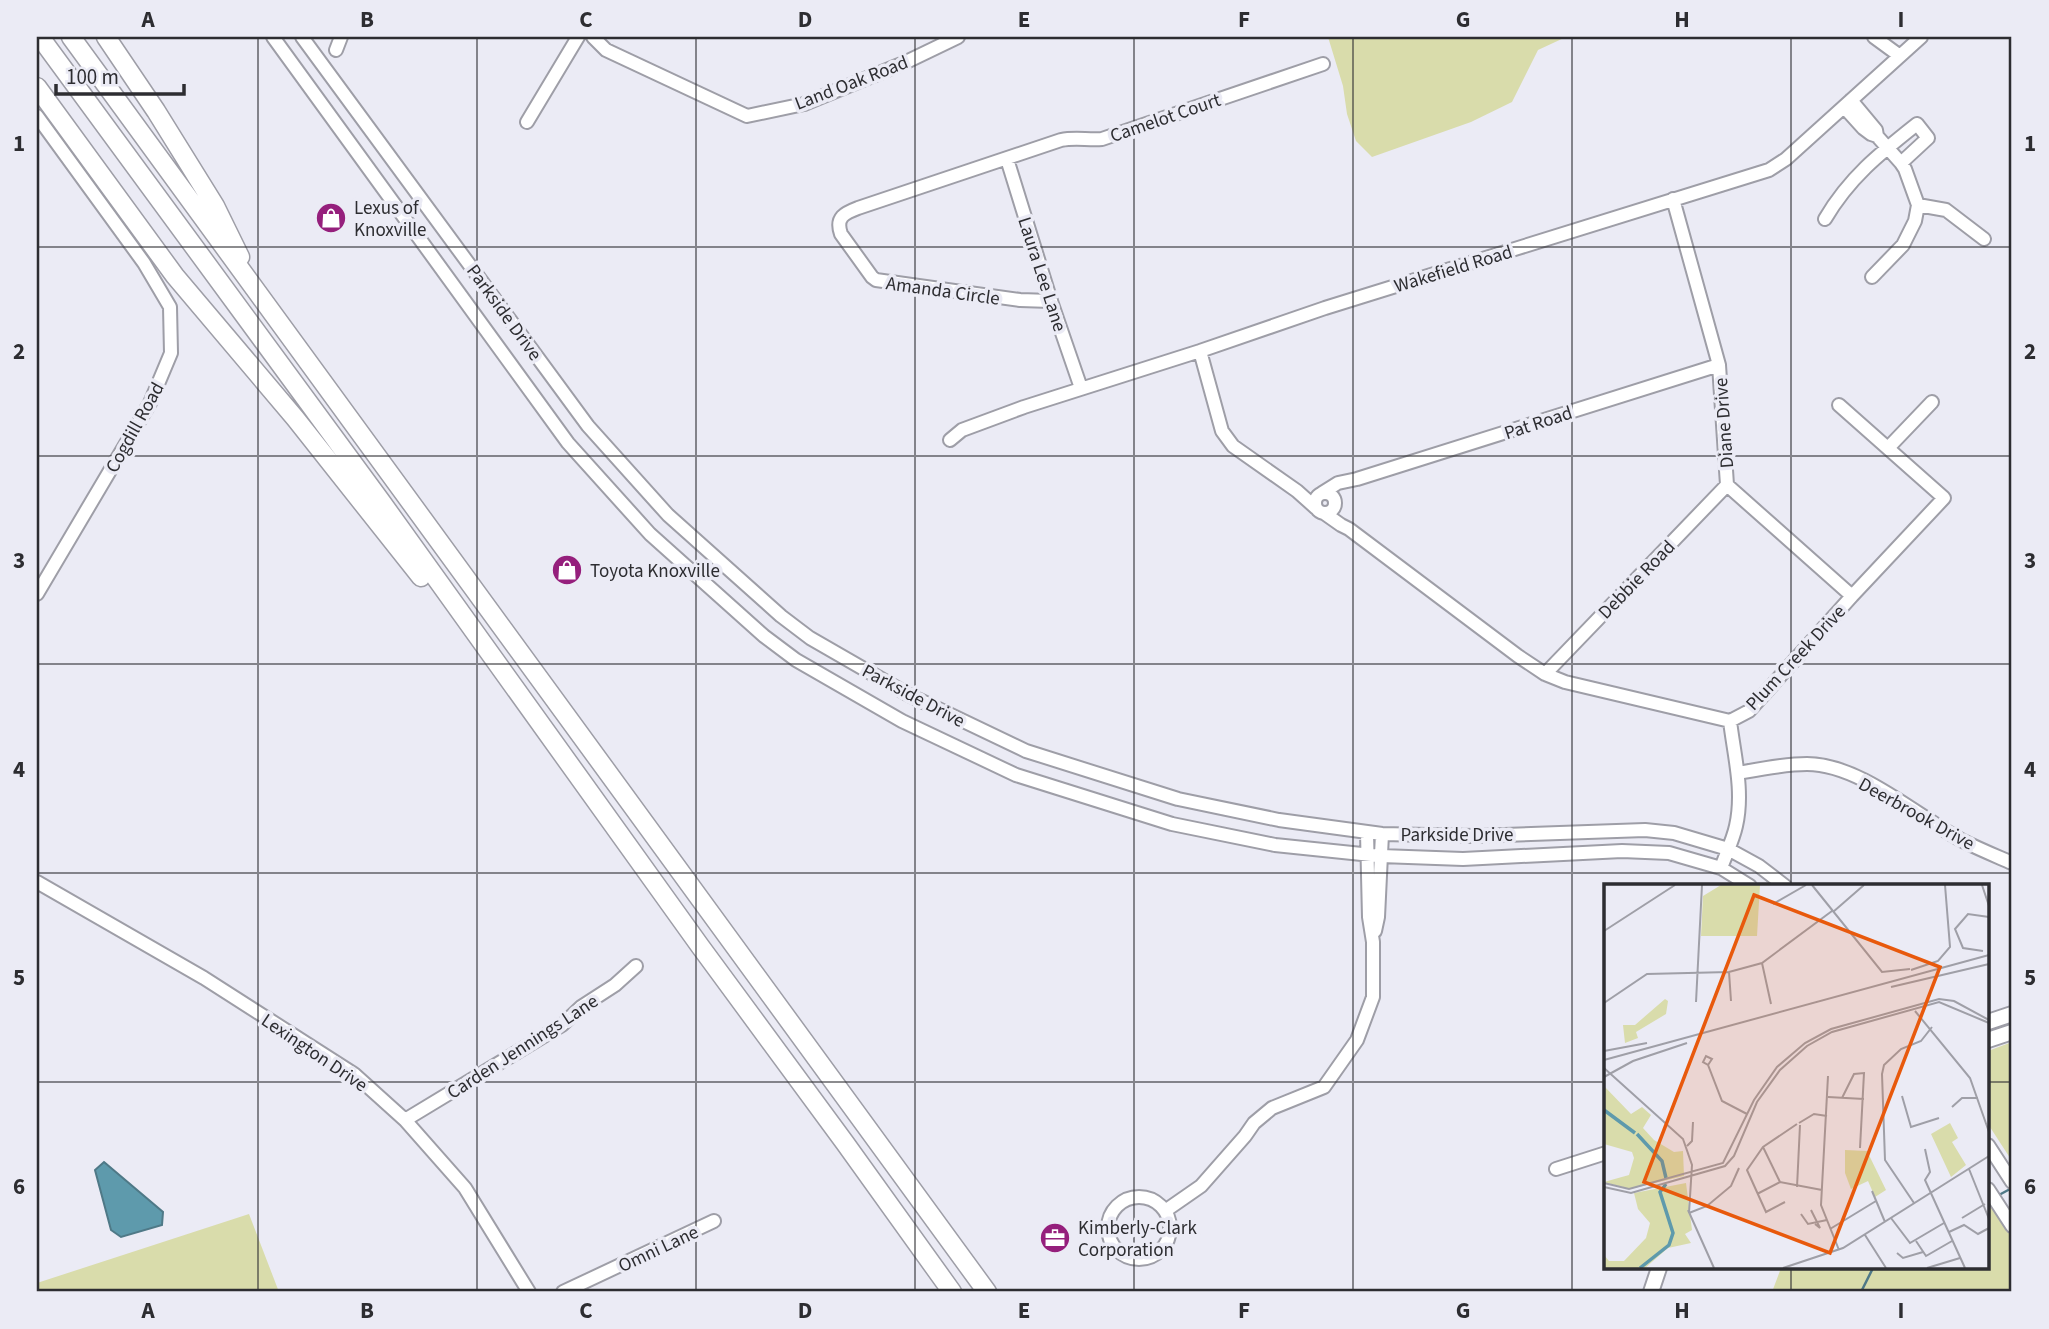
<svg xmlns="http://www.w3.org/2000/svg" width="2049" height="1329" font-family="'Source Sans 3',sans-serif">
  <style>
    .green { fill: #d9dcab }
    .water { fill: #5e9aac; stroke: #4f7987; stroke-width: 2 }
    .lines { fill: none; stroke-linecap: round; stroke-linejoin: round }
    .stream { stroke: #4f7987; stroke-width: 2.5 }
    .minor-casing { stroke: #9e9ea7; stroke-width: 16 }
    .major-casing { stroke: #9e9ea7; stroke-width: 18 }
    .highway-casing { stroke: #9e9ea7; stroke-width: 21 }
    .minor { stroke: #fff; stroke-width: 12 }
    .major { stroke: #fff; stroke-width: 14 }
    .highway { stroke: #fff; stroke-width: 18 }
    .grid { fill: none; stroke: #2d2d31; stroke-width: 2; stroke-opacity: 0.55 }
    .labels { text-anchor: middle; stroke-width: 7; stroke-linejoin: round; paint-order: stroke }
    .street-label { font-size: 19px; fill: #2d2d31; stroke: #ebebf5 }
    .poi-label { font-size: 19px; fill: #2d2d31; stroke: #ebebf5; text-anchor: start }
    .inset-river { fill: none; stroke: #5e9aac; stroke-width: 3.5 }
    .inset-road { fill: none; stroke: #9f9fa7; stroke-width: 2 }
    .view { fill: #e8590c; fill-opacity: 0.15; stroke: #e8590c; stroke-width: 3.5 }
    .inset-edge { fill: none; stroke: #2d2d31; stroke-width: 3.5 }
    .neatline { fill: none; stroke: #2d2d31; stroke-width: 2.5 }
    .grid-label { font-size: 23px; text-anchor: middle; font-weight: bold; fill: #2d2d31 }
  </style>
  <rect width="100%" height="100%" fill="#ebebf5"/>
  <path class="green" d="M1328 37H1566L1538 50 1512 102 1471 122 1372 157 1356 141 1347 114 1343 86Z
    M2012 1042V1161L1988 1124V1051Z
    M1988 1197 2012 1233V1292H1772L1781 1268H1988Z
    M249 1214 279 1292H37V1283Z"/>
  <path class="water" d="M104 1162 163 1212 162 1225 121 1237 111 1230 95 1170Z"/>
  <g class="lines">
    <path class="stream" d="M1997 1196 2012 1188
      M1861 1292 1873 1268"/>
    <g class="minor-casing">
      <path id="minor" d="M273 37 568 443 650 534 764 636 796 660 902 721 1016 775 1172 824 1275 845 1381 856 1463 859 1622 851 1669 853 1721 868 1750 886
        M302 37 588 426 668 515 781 616 810 638 909 695 1026 751 1178 799 1279 820 1382 834 1475 836 1645 830 1674 833 1728 849 1759 866 1785 886
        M593 37 606 50 747 116 804 104 904 63 958 37
        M1874 37 1900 56
        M336 50 341 37
        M1851 100 1876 130 1877 136
        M1844 107 1863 128 1871 134 1877 136 1901 163 1905 169 1918 205 1915 221 1903 245 1872 277
        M37 116 144 263 170 307 171 353 150 403 37 594
        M527 122 578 37
        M1007 159 1051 301 1081 388
        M1673 199 1719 365 1727 485 1852 596
        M1918 205 1946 210 1984 239
        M1825 219C1849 178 1879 154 1917 124L1928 138 1901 163
        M1051 301 1020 300 876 280 872 277 841 234C835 217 845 213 858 208L1061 140C1075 137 1087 140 1102 139L1323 64
        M1200 351 1222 431 1233 446 1297 491 1316 508
        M950 440 962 430 1024 407 1200 351 1325 308 1769 170 1786 159 1921 37
        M1888 448 1932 402
        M1315 503a10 10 0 1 1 20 0a10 10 0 1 1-20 0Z
        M1322 493 1338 483 1357 479 1719 365
        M1324 513 1341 525 1349 529 1518 656 1545 674 1565 682 1730 721 1749 711 1852 596 1944 498 1839 405
        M1545 674 1727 485
        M1738 773C1760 769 1784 764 1807 764 1860 764 1918 817 1963 841 1979 849 1996 856 2012 863
        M1721 868C1726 854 1733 840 1736 826 1744 791 1734 755 1730 721
        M37 882 204 978 354 1074 405 1120 465 1188 529 1292
        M1375 931 1378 917 1382 834
        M405 1120 562 1025 581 1007 615 985 636 966
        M1988 1145 2012 1182
        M1556 1169 1606 1153
        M1988 1189 2012 1226
        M1108 1228a31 31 0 1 1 62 0a31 31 0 1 1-62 0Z
        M1165 1211 1201 1186 1245 1136 1254 1123 1272 1108 1324 1087 1357 1040 1373 997V942L1369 917 1367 833
        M563 1292 714 1221"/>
    </g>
    <g class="major-casing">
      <path id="major" d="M1988 1022 2012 1014
        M1988 1040 2012 1032
        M1651 1292 1659 1268"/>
    </g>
    <g class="highway-casing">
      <path id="highway" d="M40 37 380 500 700 946 845 1143 952 1292
        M71 37 987 1292
        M106 37 156 111 215 206 240 257
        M37 87 175 276 295 418 421 577"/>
    </g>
    <use href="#minor" class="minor"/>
    <use href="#major" class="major"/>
    <use href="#highway" class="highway"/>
  </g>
  <path class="grid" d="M258 37V1292M477 37V1292M696 37V1292M915 37V1292M1134 37V1292M1353 37V1292M1572 37V1292M1791 37V886M37 247H2012M37 456H2012M37 664H2012M37 873H2012M37 1082H1606M1988 1082H2012M1791 1268V1292"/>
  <defs>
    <g id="shop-disc" transform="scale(1.575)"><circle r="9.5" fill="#951f7c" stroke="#ebebf5"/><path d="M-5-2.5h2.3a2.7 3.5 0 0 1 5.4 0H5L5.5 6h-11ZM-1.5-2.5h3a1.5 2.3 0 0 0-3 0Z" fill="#fff"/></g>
    <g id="office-disc" transform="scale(1.575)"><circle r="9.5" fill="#951f7c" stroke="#ebebf5"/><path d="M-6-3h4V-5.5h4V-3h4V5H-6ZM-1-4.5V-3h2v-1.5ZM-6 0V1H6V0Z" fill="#fff"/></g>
  </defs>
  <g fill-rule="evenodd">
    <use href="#shop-disc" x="331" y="218"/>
    <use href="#shop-disc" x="567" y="570"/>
    <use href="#office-disc" x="1055" y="1238"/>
  </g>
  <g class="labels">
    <g class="street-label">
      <text transform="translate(851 82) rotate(-21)" y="7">Land Oak Road</text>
      <text transform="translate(1165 117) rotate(-19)" y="7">Camelot Court</text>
      <text transform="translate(1453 268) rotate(-17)" y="7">Wakefield Road</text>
      <text transform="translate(1043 274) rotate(72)" y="7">Laura Lee Lane</text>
      <text transform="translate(943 290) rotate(8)" y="7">Amanda Circle</text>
      <text transform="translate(505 312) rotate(54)" y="7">Parkside Drive</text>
      <text transform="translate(1538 422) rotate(-18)" y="7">Pat Road</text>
      <text transform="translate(1723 423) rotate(-94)" y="7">Diane Drive</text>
      <text transform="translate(134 427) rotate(-61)" y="7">Cogdill Road</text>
      <text transform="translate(1636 579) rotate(-46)" y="7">Debbie Road</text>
      <text transform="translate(1795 657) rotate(-47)" y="7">Plum Creek Drive</text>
      <text transform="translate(914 695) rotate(28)" y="7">Parkside Drive</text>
      <text transform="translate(1917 813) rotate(29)" y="7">Deerbrook Drive</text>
      <text x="1457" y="841">Parkside Drive</text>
      <text transform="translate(522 1046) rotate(-33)" y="7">Carden Jennings Lane</text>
      <text transform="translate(315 1052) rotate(34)" y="7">Lexington Drive</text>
      <text transform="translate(658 1248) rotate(-25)" y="7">Omni Lane</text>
    </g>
    <g class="poi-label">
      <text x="354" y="214">Lexus of<tspan x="354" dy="22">Knoxville</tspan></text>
      <text x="590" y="577">Toyota Knoxville</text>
      <text x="1078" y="1234">Kimberly-Clark<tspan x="1078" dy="22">Corporation</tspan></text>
    </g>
  </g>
  <g transform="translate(1604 884)">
    <rect width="385" height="385" fill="#ebebf5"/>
    <path d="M117 1H156L153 52H97L99 12ZM61 115 64 117 62 130 32 148 34 154 21 159 19 141H31ZM0 202 27 230 38 223 47 231 39 244 50 256 70 268 79 267 80 292 26 305 0 298 25 291 30 274 28 268 0 260ZM346 239 354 254 348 258 362 281 347 293 327 250ZM241 266 263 267 282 306 271 313 264 297 247 305 241 289ZM82 299 88 346 81 350 87 359 64 364 41 384H0V371L5 377H20L42 354 46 339 34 325 30 309Z" fill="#d9dcab"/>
    <path class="inset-river" d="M0 226 31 249M33 250 58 277 62 294M36 384 65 361 69 349 56 308 62 300"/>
    <path class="inset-road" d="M208 1 278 88 306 85M378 1 385 22M169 20 202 1M229 28 260 1M0 47 71 1M379 67 359 64 351 45 364 30 385 33M158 79 167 120M307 86 334 77 346 63 341 1M125 88 127 117M287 103 385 80M92 118 98 1M0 119 43 90 125 88 158 79 228 27M311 127 366 194 385 248M0 167 43 159M0 176 385 71M104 181 108 175 102 172 99 178 104 181 118 217 143 230M0 184 79 255 88 281 85 329M224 192 217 321 235 366M0 193 29 177 83 159M298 212 307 243 335 234M224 213 260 215M238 214 250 190 260 189 256 264M348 223 358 214H374M195 239 210 230 223 232M83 262 88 257 89 238M159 263 176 298M321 265 326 288 321 296 361 384M365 285 385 335M0 299 25 305 119 279 150 216 173 183 201 159 227 145 335 115 350 117 385 136M0 303 27 309 121 282 130 272 153 218 176 186 203 162 228 148 335 118 385 139M193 303 196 241M268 307 281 338M153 310 176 298 218 306M181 318 162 328 143 286 159 263 193 240M310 319 281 276 278 190 280 181 297 165 317 157 328 143M84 326 110 384M207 326 216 344 211 340M85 329 103 322 127 302 135 284M197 330 204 340 223 336M287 334 306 359 340 339M358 334 381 320M226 345 272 317M345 348 360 341 374 350 385 344M261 351 282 384M312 357 322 372 348 357M293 369 299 374 319 368M179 384 239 364 385 272M323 384 356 374"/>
    <path class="view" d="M150 11 336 83 226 369 40 298Z"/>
    <rect width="385" height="385" class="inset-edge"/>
  </g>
  <rect width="2049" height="1329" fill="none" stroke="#ebebf5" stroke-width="77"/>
  <path d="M56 84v10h128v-10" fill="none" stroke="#2d2d31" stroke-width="3.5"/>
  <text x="66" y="84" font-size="21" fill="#2d2d31" stroke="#ebebf5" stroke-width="5" paint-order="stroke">100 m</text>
  <rect x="38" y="38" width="1972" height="1252" class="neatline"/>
  <g class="grid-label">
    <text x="148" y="27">A</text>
    <text x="367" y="27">B</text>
    <text x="586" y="27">C</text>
    <text x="805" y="27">D</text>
    <text x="1024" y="27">E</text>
    <text x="1244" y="27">F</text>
    <text x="1463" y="27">G</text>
    <text x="1682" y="27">H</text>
    <text x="1901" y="27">I</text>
    <text x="19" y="151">1</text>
    <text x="2030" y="151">1</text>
    <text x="19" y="359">2</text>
    <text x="2030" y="359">2</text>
    <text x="19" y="568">3</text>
    <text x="2030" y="568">3</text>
    <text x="19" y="777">4</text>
    <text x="2030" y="777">4</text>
    <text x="19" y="985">5</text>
    <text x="2030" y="985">5</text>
    <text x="19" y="1194">6</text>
    <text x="2030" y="1194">6</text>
    <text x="148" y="1318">A</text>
    <text x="367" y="1318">B</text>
    <text x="586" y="1318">C</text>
    <text x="805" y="1318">D</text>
    <text x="1024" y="1318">E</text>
    <text x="1244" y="1318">F</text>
    <text x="1463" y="1318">G</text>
    <text x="1682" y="1318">H</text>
    <text x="1901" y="1318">I</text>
  </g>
</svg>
